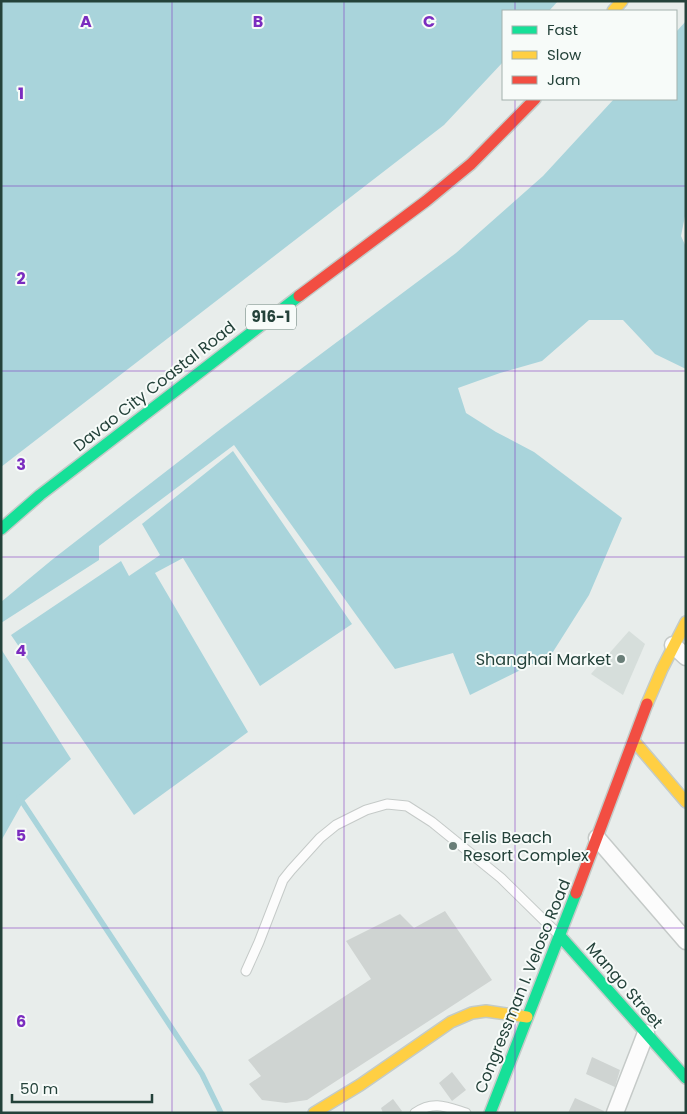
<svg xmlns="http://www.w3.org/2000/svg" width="687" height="1114" font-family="Poppins,sans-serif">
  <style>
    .built { fill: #d6dedb }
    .water { fill: #a9d4db }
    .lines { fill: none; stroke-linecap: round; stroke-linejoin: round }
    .stream { stroke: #a9d4db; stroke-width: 5.5 }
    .building { fill: #cfd4d2 }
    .lane-casing { stroke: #c5cac8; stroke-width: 11 }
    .street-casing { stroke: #c5cac8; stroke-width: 19 }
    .fast-casing { stroke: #c3cbc8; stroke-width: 14 }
    .slow-casing { stroke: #c3cbc8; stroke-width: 14 }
    .jam-casing { stroke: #c3cbc8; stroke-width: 14 }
    .lane { stroke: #fcfcfc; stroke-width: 9 }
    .street { stroke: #fcfcfc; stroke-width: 16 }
    .fast { stroke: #16e098; stroke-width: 11 }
    .slow { stroke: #ffcf43; stroke-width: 11 }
    .jam { stroke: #f24e42; stroke-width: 11 }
    .grid { fill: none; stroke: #7b2cbf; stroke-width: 1; stroke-opacity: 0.55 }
    .poi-dot { fill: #697e78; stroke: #f7fbf9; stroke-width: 2 }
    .labels { text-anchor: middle; stroke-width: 4; stroke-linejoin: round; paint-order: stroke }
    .shield { fill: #f7fbf9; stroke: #637a73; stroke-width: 1 }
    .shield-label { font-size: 15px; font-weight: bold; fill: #24423a }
    .street-label { font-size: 16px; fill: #24423a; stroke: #f7fbf9 }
    .poi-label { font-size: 16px; fill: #24423a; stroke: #f7fbf9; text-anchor: end }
    .grid-label { font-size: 16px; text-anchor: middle; font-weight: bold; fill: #7b2cbf; stroke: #f7fbf9; stroke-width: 4; stroke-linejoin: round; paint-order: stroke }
  </style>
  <rect width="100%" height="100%" fill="#e8edeb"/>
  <path class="built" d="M629 631 645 644 623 695 591 674Z"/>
  <path class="water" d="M1 1H558L549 11H503V62L444 125 1 467Z
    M686 21V211L681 236 686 247V369L655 354 623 320H589L542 361 500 373 458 388 466 413 496 432 534 452 622 518 589 595 551 655 470 695 453 653 395 669 234 445 99 546V560L1 623V602L53 559 222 428 456 253 543 176 614 99H676V32Z
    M233 451 352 624 260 686 183 558 155 573 248 732 134 815 11 635 121 561 129 576 160 555 142 524Z
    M1 649 71 759 23 802 1 841Z"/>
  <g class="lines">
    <path class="stream" d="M19 797 202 1074 221 1113"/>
  </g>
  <path class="building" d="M445 911 492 980 307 1100 286 1103 262 1100 249 1084 261 1076 248 1060 371 979 346 941 400 914 414 928Z
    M592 1057 620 1070 615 1087 586 1074Z
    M452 1072 466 1090 452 1101 439 1083Z
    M575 1098 604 1111 603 1113H568Z
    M393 1099 402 1111 400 1113H383L381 1108Z"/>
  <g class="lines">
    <g class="lane-casing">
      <path id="lane" d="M246 971 259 942 283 880 291 870 320 838 336 825 366 810 387 804 407 806 432 822 501 878 559 935
        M415 1113C433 1100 447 1107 466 1113"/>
    </g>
    <g class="street-casing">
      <path id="street" d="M673 645 686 657
        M597 838 686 941
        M615 1113 646 1033"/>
    </g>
    <g class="fast-casing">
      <path id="fast" d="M1 529 40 495 299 296
        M560 936 686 1078
        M490 1113 576 893"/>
    </g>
    <g class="slow-casing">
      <path id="slow" d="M613 11 622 1
        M647 704 662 669 686 622
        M634 741 686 802
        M314 1113 360 1085 451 1022 472 1013 486 1011 527 1017"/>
    </g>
    <g class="jam-casing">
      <path id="jam" d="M299 296 426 201 471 164 535 99
        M576 893 647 704"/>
    </g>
    <use href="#lane" class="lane"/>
    <use href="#street" class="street"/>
    <use href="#fast" class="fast"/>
    <use href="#slow" class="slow"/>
    <use href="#jam" class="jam"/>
  </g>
  <path class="grid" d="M172 1V1113M344 1V1113M515 1V11M515 99V1113M1 186H686M1 371H686M1 557H686M1 743H686M1 928H686"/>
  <g class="poi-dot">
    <circle cx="621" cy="659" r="5"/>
    <circle cx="453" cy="846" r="5"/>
  </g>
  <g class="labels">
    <rect class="shield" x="246" y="304.5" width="50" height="25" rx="4"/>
    <g class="shield-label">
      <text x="271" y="322">916-1</text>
    </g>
    <g class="street-label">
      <text transform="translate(154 386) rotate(-38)" y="6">Davao City Coastal Road</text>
      <text transform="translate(625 985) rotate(49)" y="6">Mango Street</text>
      <text transform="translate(522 986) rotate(-68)" y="6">Congressman I. Veloso Road</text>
    </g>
    <g class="poi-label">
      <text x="611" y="665">Shanghai Market</text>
      <text x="463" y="843" text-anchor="start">Felis Beach<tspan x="463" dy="18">Resort Complex</tspan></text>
    </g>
  </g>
  <g class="grid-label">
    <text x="86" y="27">A</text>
    <text x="258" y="27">B</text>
    <text x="429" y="27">C</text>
    <text x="21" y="99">1</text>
    <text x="21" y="284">2</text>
    <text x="21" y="470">3</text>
    <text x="21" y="656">4</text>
    <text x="21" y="841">5</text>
    <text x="21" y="1027">6</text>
  </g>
  <rect width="687" height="1114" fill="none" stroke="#24423a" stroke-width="5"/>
  <rect x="502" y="10" width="175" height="90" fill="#f7fbf9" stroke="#a3b1ad"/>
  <rect x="512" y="26" width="25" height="8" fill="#16e098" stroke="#a3b1ad"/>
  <text x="547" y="35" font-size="15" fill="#24423a">Fast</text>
  <rect x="512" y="51" width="25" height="8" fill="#ffcf43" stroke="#a3b1ad"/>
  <text x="547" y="60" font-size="15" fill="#24423a">Slow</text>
  <rect x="512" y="76" width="25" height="8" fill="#f24e42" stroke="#a3b1ad"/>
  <text x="547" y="85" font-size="15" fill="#24423a">Jam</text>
  <path d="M12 1094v8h140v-8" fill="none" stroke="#24423a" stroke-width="2.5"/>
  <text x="20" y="1094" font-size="15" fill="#24423a" stroke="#f7fbf9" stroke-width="4" paint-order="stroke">50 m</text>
</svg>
